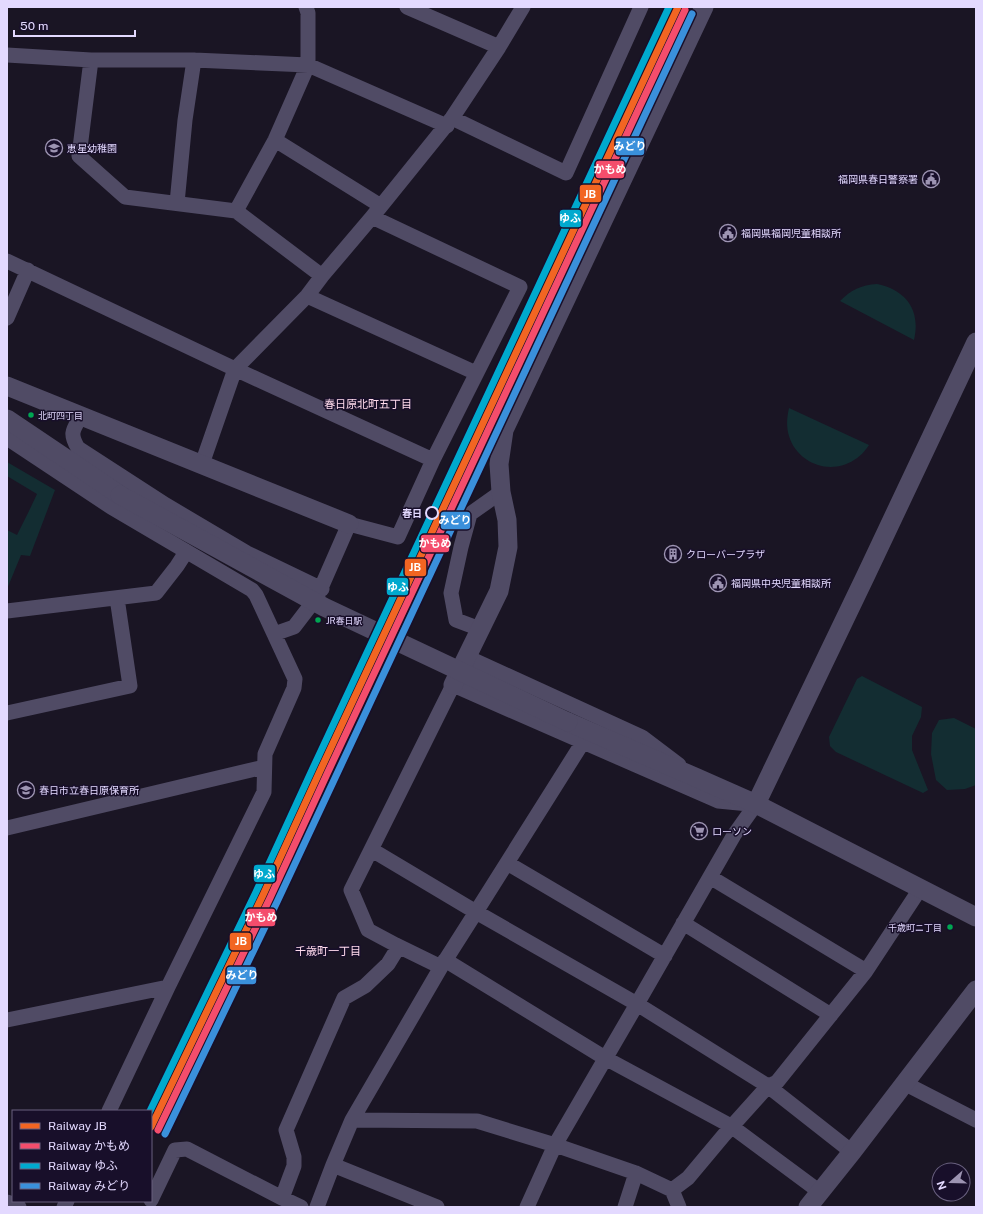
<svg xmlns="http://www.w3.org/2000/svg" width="983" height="1214" font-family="'Public Sans','Noto Sans JP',sans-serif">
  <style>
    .green { fill: #132d32 }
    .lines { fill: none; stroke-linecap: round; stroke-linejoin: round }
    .minor { stroke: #504b65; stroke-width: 15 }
    .tertiary { stroke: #504b65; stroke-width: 19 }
    .tertiary-bridge { stroke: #504b65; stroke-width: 19 }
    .rail-1-casing { stroke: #180f2a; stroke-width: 10 }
    .rail-2-casing { stroke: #180f2a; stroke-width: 10 }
    .rail-3-casing { stroke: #180f2a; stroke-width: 10 }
    .rail-4-casing { stroke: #180f2a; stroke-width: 10 }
    .rail-1 { stroke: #f26522; stroke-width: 7 }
    .rail-2 { stroke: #f44d6c; stroke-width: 7 }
    .rail-3 { stroke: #00a9ce; stroke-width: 7 }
    .rail-4 { stroke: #3a90db; stroke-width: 7 }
    .bus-dot { fill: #00a651; stroke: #180f2a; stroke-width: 1.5 }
    .stop-dot { fill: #180f2a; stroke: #e3d9ff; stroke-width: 2 }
    .labels { text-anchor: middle; stroke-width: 3; stroke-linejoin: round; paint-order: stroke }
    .bus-label { font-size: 9px; fill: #e3d9ff; stroke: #180f2a; text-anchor: start }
    .poi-label { font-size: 10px; fill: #e3d9ff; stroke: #180f2a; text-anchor: start }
    .stop-label { font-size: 10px; font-weight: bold; fill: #e3d9ff; stroke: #180f2a; text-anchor: end }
    .neighbourhood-label { font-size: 11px; fill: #ffdbec; stroke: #180f2a }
    .line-badge { stroke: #180f2a; stroke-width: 1.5 }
    .badge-label { font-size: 11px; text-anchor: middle; font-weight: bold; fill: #fff }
  </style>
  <rect width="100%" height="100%" fill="#1a1524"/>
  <path class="green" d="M877 284C906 290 921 310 914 340L840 301C851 290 861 285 877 284Z
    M789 408 869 445C865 451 861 456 854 460 830 476 797 463 789 436 786 426 787 417 789 408Z
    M7 462 55 490 30 556 21 555 7 589V530L17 535 29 511 37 494 7 476Z
    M862 676 922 707 921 717 912 736V750L928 790 923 793 836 752 830 746 829 737 857 679Z
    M954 718 976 729V785L965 789 947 790 936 780 931 754 932 733 939 720Z"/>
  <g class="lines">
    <path class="minor" d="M407 7 499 47
      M7 55 91 60H194L308 65 447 126
      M91 60 79 156 125 197 236 211 322 276
      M452 118 566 173 641 7
      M275 140 381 206
      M177 203 185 120 194 60
      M236 211 275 140 308 65V13L306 7
      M7 261 235 369 433 460
      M307 296 476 373
      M7 318 28 270
      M81 416C73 430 69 433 78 448L166 505 247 553 322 589
      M7 438 111 507 252 590 256 595 295 679 294 688 265 754 264 792 168 987 109 1111
      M202 464 235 369 307 296 322 276 372 217 381 206 452 118 499 47 523 7
      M7 611 156 593 177 566 186 552
      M480 629 456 620 451 593 461 547 470 514 501 492
      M274 634 294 627 317 597 349 524 398 537 433 460 520 287 372 217
      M467 657 642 737 679 765
      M7 713 130 686 117 598
      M7 828 264 767
      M372 850 476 912 637 1004 768 1086 852 1152
      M507 863 665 956
      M710 877 866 971
      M683 923 831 1015
      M445 960 605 1058 731 1126 820 1192
      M441 967 396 945 368 930 351 890 453 685 718 801 749 804
      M7 1020 168 987
      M904 1083 976 1120
      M352 1120 477 1121 555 1145 636 1173 672 1190 679 1207
      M333 1165 437 1207
      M672 1190 688 1178 724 1135 768 1086 777 1082 866 971 920 889
      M151 1200 175 1150 187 1149 282 1198
      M7 1202 19 1207
      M64 1207 67 1201
      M301 1207 282 1198 294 1166V1157L286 1130 344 998 365 986 388 964 396 951V945
      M317 1207 333 1165 352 1120 441 967 476 912 583 742
      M527 1207 555 1145 637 1004 734 835 756 804
      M625 1207 636 1173"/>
    <path class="tertiary" d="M7 386 349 524
      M7 419 120 495
      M453 685 499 591 508 547 507 520 501 492 499 464 504 430 704 7
      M568 722 695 777 756 804 976 917
      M756 804 866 575 976 342
      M808 1207 852 1152 976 990"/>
    <path class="tertiary-bridge" d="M120 495 324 607 568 722"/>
    <g class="rail-1-casing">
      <path id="rail-1" d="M151 1127 263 895 320 771 678 7"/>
    </g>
    <g class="rail-2-casing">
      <path id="rail-2" d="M158 1130 270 898 327 774 685 10"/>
    </g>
    <g class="rail-3-casing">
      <path id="rail-3" d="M150 1111 256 892 313 768 669 7"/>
    </g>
    <g class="rail-4-casing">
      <path id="rail-4" d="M165 1134 277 902 335 778 692 14"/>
    </g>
    <use href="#rail-1" class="rail-1"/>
    <use href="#rail-2" class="rail-2"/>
    <use href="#rail-3" class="rail-3"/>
    <use href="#rail-4" class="rail-4"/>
  </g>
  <defs>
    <g id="school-ring" transform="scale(0.9)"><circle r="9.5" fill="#180f2a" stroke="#9d94b2" stroke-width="1.5"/><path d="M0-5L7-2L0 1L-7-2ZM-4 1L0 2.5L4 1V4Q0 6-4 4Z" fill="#9d94b2"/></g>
    <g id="civic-ring" transform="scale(0.9)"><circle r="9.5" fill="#180f2a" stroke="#9d94b2" stroke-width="1.5"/><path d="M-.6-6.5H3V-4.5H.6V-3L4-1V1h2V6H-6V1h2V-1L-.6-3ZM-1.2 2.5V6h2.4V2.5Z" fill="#9d94b2"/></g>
    <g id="building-ring" transform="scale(0.9)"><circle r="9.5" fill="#180f2a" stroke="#9d94b2" stroke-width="1.5"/><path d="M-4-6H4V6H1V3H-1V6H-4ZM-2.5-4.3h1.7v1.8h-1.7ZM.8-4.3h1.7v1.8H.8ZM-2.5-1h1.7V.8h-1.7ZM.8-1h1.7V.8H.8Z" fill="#9d94b2"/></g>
    <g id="supermarket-ring" transform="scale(0.9)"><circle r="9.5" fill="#180f2a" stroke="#9d94b2" stroke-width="1.5"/><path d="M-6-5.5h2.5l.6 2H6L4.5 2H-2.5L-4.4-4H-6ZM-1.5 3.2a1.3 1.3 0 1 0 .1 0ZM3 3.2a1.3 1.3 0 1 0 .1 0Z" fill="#9d94b2"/></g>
  </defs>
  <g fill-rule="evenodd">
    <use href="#school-ring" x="54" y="148"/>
    <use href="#civic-ring" x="931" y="179"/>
    <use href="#civic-ring" x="728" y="233"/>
    <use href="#building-ring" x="673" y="554"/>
    <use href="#civic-ring" x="718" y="583"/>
    <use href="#school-ring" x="26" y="790"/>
    <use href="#supermarket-ring" x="699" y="831"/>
  </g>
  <g class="bus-dot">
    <circle cx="31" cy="415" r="3.5"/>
    <circle cx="318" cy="620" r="3.5"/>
    <circle cx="950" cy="927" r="3.5"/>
  </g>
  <circle class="stop-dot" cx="432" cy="513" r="6"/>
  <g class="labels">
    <g class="bus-label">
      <text x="38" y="419">北町四丁目</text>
      <text x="326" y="624">JR春日駅</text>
      <text x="942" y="931" text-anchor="end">千歳町ニ丁目</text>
    </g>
    <g class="poi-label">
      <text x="67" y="152">恵星幼稚園</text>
      <text x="918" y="183" text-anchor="end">福岡県春日警察署</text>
      <text x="741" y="237">福岡県福岡児童相談所</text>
      <text x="686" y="558">クローバープラザ</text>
      <text x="731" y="587">福岡県中央児童相談所</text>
      <text x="39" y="794">春日市立春日原保育所</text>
      <text x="712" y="835">ローソン</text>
    </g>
    <g class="stop-label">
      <text x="422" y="517">春日</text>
    </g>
    <g class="neighbourhood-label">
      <text x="368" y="408">春日原北町五丁目</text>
      <text x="328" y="955">千歳町一丁目</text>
    </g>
  </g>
  <g class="line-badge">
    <rect x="615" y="137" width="30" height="19" rx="4" fill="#3a90db"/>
    <rect x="595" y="160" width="30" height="19" rx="4" fill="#f44d6c"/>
    <rect x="579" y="184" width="23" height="19" rx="4" fill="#f26522"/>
    <rect x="559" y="209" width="23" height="19" rx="4" fill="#00a9ce"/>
    <rect x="440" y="511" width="31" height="19" rx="4" fill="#3a90db"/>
    <rect x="420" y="534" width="30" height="19" rx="4" fill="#f44d6c"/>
    <rect x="404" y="558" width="23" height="19" rx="4" fill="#f26522"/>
    <rect x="386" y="577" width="23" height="19" rx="4" fill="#00a9ce"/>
    <rect x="253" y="864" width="23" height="19" rx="4" fill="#00a9ce"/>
    <rect x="246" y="908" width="30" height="19" rx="4" fill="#f44d6c"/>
    <rect x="229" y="932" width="23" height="19" rx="4" fill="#f26522"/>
    <rect x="226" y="966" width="31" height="19" rx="4" fill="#3a90db"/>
  </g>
  <g class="badge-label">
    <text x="630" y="150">みどり</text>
    <text x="610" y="173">かもめ</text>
    <text x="590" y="198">JB</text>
    <text x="570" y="222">ゆふ</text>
    <text x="455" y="524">みどり</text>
    <text x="435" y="547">かもめ</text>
    <text x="415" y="571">JB</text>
    <text x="398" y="591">ゆふ</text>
    <text x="264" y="878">ゆふ</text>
    <text x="261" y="921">かもめ</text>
    <text x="241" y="945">JB</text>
    <text x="242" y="979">みどり</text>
  </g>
  <rect width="983" height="1214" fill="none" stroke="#e3d9ff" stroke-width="16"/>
  <rect x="12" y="1110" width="140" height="92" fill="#180f2a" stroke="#69607f"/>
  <rect x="20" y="1123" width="20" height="6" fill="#f26522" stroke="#69607f"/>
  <text x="48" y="1130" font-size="12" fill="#e3d9ff">Railway JB</text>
  <rect x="20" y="1143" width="20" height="6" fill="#f44d6c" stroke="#69607f"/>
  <text x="48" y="1150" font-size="12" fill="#e3d9ff">Railway かもめ</text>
  <rect x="20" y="1163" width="20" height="6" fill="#00a9ce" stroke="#69607f"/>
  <text x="48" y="1170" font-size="12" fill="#e3d9ff">Railway ゆふ</text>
  <rect x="20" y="1183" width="20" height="6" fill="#3a90db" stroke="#69607f"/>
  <text x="48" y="1190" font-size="12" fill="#e3d9ff">Railway みどり</text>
  <g transform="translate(951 1182) rotate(250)"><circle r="19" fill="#180f2a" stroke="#69607f"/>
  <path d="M0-3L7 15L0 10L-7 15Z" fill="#9d94b2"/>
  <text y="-6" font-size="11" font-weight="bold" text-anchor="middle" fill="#e3d9ff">N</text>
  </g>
  <path d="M14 30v6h121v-6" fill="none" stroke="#e3d9ff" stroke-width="2"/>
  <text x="20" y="30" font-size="12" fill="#e3d9ff" stroke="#180f2a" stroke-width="3" paint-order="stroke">50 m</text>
</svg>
